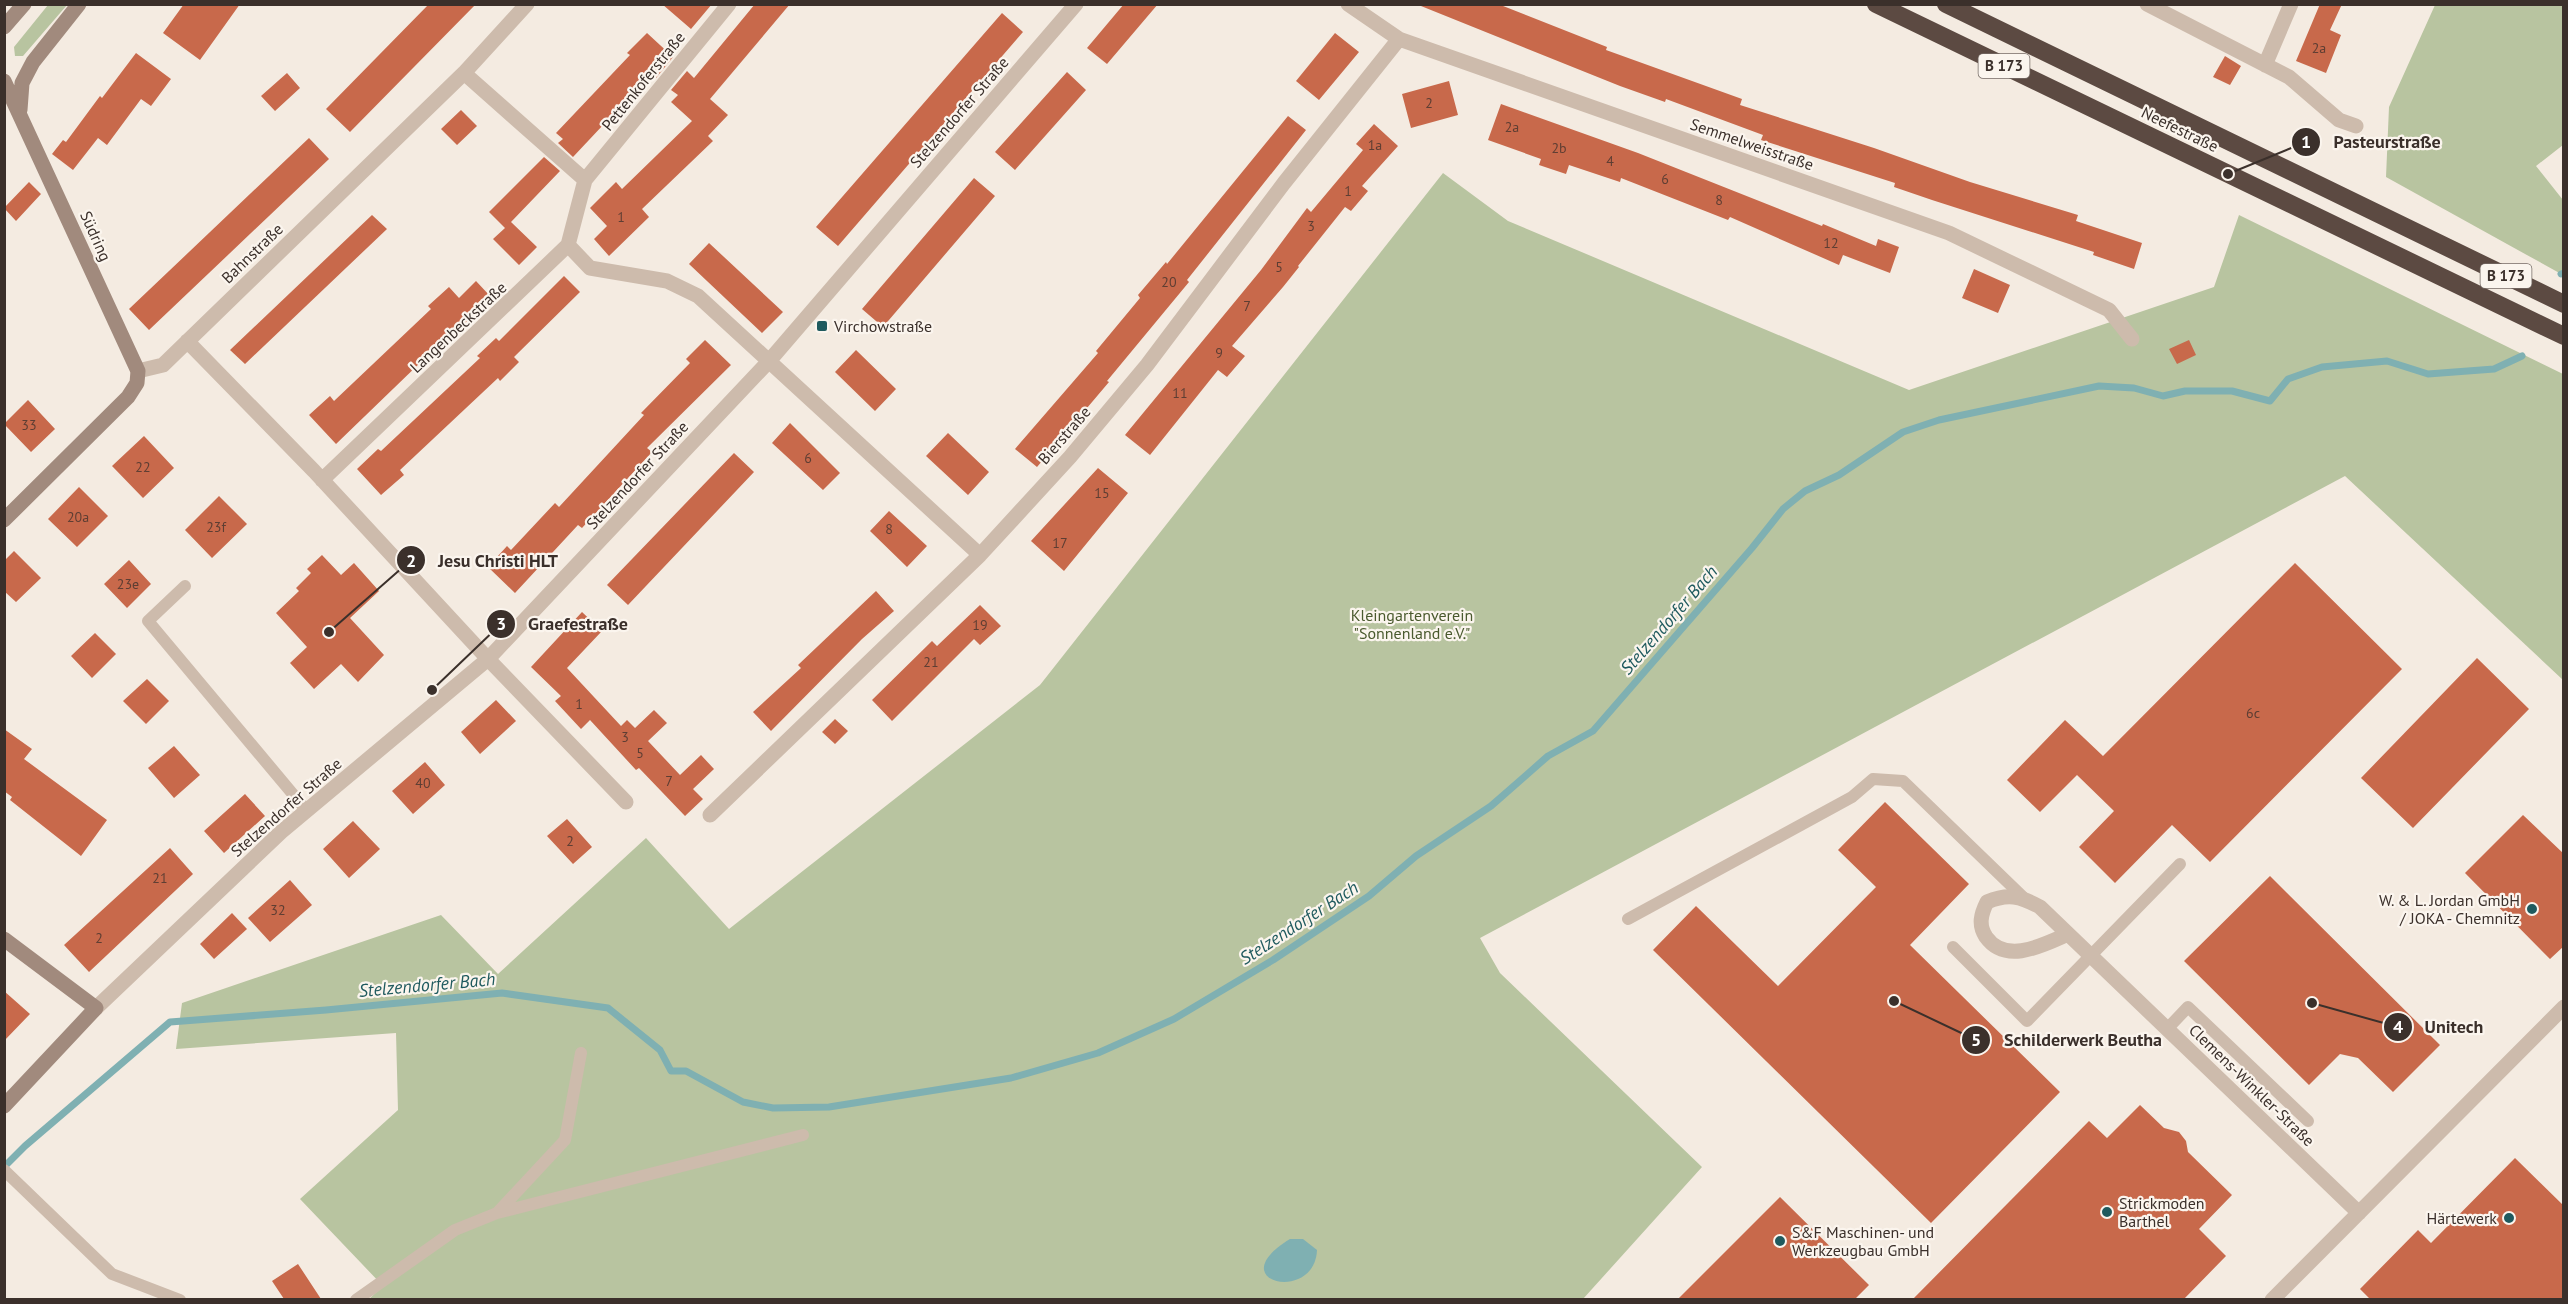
<svg xmlns="http://www.w3.org/2000/svg" width="2568" height="1304" font-family="'PT Sans',sans-serif">
  <style>
    .green { fill: #b8c4a0 }
    .water { fill: #7fb0b2 }
    .lines { fill: none; stroke-linecap: round; stroke-linejoin: round }
    .stream { stroke: #7fb0b2; stroke-width: 7 }
    .building { fill: #c8694b }
    .lane { stroke: #cdbbac; stroke-width: 12 }
    .street { stroke: #cdbbac; stroke-width: 15 }
    .secondary { stroke: #a18a7d; stroke-width: 15 }
    .highway { stroke: #5c4a42; stroke-width: 18 }
    .poi-dot { fill: #1f5a5e; stroke: #fbf5ee; stroke-width: 2 }
    .labels { text-anchor: middle; stroke-width: 4.5; stroke-linejoin: round; paint-order: stroke }
    .number-label { font-size: 14px; fill: #5e3e33 }
    .shield { fill: #fbf5ee; stroke: #756b66; stroke-width: 1.5 }
    .shield-label { font-size: 15px; font-weight: bold; fill: #3b302b }
    .street-label { font-size: 16px; fill: #3b302b; stroke: #fbf5ee }
    .poi-label { font-size: 16px; fill: #3b302b; stroke: #fbf5ee; text-anchor: start }
    .park-label { font-size: 16px; fill: #4a5a2e; stroke: #fbf5ee }
    .water-label { font-size: 18px; font-style: italic; fill: #1f5a5e; stroke: #fbf5ee }
    .leader { fill: none; stroke: #3b302b; stroke-width: 2 }
    .callout-dot { fill: #3b302b; stroke: #fbf5ee; stroke-width: 2 }
    .mark-label { font-size: 18px; text-anchor: middle; font-weight: bold; fill: #fff }
    .callout-label { font-size: 18px; text-anchor: middle; font-weight: bold; fill: #3b302b; stroke: #fbf5ee; stroke-width: 4.5; stroke-linejoin: round; paint-order: stroke }
  </style>
  <rect width="100%" height="100%" fill="#f4ebe1"/>
  <path class="green" d="M48 5H67L23 56H15L14 47Z
    M2435 5H2563V145L2536 166 2563 200V275L2386 177 2389 107Z
    M1443 173 1508 221 1909 390 2214 287 2239 215 2563 374V680L2345 476 1480 938 1500 973 1702 1167 1583 1299H369L383 1286 300 1199 398 1110 396 1033 176 1049 182 1003 441 915 498 974 646 838 729 929 1040 685Z"/>
  <path class="water" d="M1290 1239H1303L1317 1250C1315 1304 1219 1282 1290 1239Z"/>
  <g class="lines">
    <path class="stream" d="M2561 274 2564 273
      M4 1167 25 1146 170 1022 326 1010 502 993 608 1008 660 1050 671 1071H686L743 1102 773 1108 829 1107 1011 1078 1098 1053 1174 1019 1273 960 1369 896 1416 856 1491 806 1548 756 1593 731 1752 548 1783 509 1805 491 1839 475 1903 432 1939 420 2099 386 2134 388 2163 396 2185 391H2232L2270 401 2288 379 2322 367 2387 361 2428 374 2494 369 2522 356"/>
  </g>
  <path class="building" d="M184 4H240L200 60 163 33Z
    M429 4H476L350 132 326 109Z
    M662 4H712L691 29Z
    M755 4H790L710 99 728 115 708 136 713 141 642 209 649 217 609 256 594 239 607 226 590 208 616 182 622 189 692 121 671 102 678 95 671 90 687 71 694 78Z
    M1124 4H1158L1107 64 1087 48Z
    M1416 4H1498L1607 47 1606 50 1742 99 1740 105 1874 148 1970 182 2078 215 2076 221 2142 243 2134 269 2093 255 2094 252 1932 200 1894 187 1895 183 1761 140 1763 135 1666 99 1665 102 1620 86Z
    M2320 4H2342L2330 30 2341 35 2326 73 2296 61Z
    M1002 13 1023 32 838 246 816 227Z
    M647 33 673 57 656 78 651 74 573 157 558 143 563 139 556 133 630 55 627 53Z
    M1335 33 1359 52 1319 100 1296 81Z
    M136 53 171 79 151 106 141 99 107 145 98 138 73 170 52 154 63 140 66 142 100 96 102 98Z
    M2225 56 2241 66 2230 85 2213 77Z
    M1067 72 1086 90 1015 170 995 152Z
    M287 73 300 88 275 111 261 96Z
    M1449 81 1458 115 1411 128 1402 94Z
    M1501 104 1638 153 1822 226 1823 224 1876 246 1878 239 1899 247 1890 273 1843 255 1839 265 1730 217 1728 220 1621 178 1620 182 1569 165 1566 174 1539 165 1541 159 1488 140Z
    M461 110 477 126 457 145 441 129Z
    M1288 116 1306 130 1187 280 1189 282 1107 381 1109 382 1037 467 1015 449 1098 353 1096 351 1140 298 1138 295 1166 262 1167 264Z
    M1374 124 1398 146 1362 186 1368 191 1351 211 1345 207 1298 266 1299 267 1283 287 1232 346 1245 356 1227 377 1218 370 1150 455 1125 435 1261 270 1307 208 1311 212 1363 150 1356 144Z
    M309 138 329 159 149 330 129 309Z
    M544 157 560 171 511 222 537 247 519 265 493 239 505 228 489 212Z
    M974 178 995 196 883 327 862 309Z
    M29 182 41 194 16 221 4 208Z
    M372 215 387 229 245 364 230 350Z
    M709 243 783 312 762 333 689 264Z
    M1974 269 2010 285 1998 313 1962 298Z
    M564 276 580 292 514 357 519 362 500 381 498 378 400 470 404 475 381 495 357 469 378 449 381 451 480 358 477 356 496 338 499 341Z
    M476 281 490 296 472 312 474 314 454 334 452 332 336 444 309 415 330 396 334 401 431 309 428 306 449 287 459 298Z
    M705 340 731 365 647 448 652 452 582 528 578 525 515 593 488 567 507 546 511 550 555 503 559 507 644 415 641 413 690 363 686 359Z
    M2189 340 2196 355 2177 364 2169 349Z
    M856 350 896 389 875 411 835 372Z
    M28 400 55 429 31 452 4 424Z
    M790 423 840 473 823 490 772 443Z
    M948 433 989 472 968 495 926 456Z
    M144 436 174 468 143 498 112 466Z
    M734 453 754 472 628 605 607 585Z
    M1098 468 1128 493 1064 571 1031 541Z
    M79 487 108 516 77 547 48 519Z
    M219 496 247 524 212 558 185 530Z
    M889 511 927 546 907 567 870 531Z
    M14 551 41 578 16 602 4 591V561Z
    M322 555 341 575 354 563 379 591 350 618 384 655 358 682 341 664 314 689 290 663 307 647 276 613 299 591 296 588 311 573 307 569Z
    M129 560 151 584 127 608 104 584Z
    M2295 563 2402 669 2210 862 2172 825 2115 883 2079 847 2114 811 2077 775 2040 812 2007 780 2065 720 2103 756Z
    M876 591 894 611 862 639 771 731 753 712 801 668 798 665Z
    M980 605 1001 626 980 645 974 639 892 721 872 700 932 641 937 646Z
    M582 612 602 631 567 668 621 726 627 720 635 728 654 710 667 723 648 741 680 775 701 755 714 769 693 789 703 799 685 816 639 768 636 770 590 720 581 729 555 701 561 696 531 667Z
    M95 633 116 654 92 678 71 656Z
    M2477 658 2529 709 2413 828 2361 778Z
    M147 679 169 701 146 724 123 701Z
    M496 700 516 721 480 754 461 732Z
    M835 719 848 731 835 744 822 732Z
    M4 729 32 749 24 759 107 820 81 856 10 800 12 797 4 791Z
    M174 746 200 775 174 798 148 768Z
    M425 762 445 785 413 814 392 791Z
    M245 794 265 816 224 853 204 831Z
    M1885 802 1969 884 1910 945 2060 1092 1931 1223 1653 950 1696 906 1778 986 1876 887 1838 850Z
    M2523 815 2564 854V946L2550 959 2465 873Z
    M567 819 592 847 573 864 547 836Z
    M353 821 380 849 349 878 323 849Z
    M170 848 193 874 89 972 64 945Z
    M2270 876 2440 1045 2393 1092 2358 1058 2340 1054 2309 1085 2184 961Z
    M290 880 312 905 270 942 248 918Z
    M232 913 247 929 214 959 200 944Z
    M4 991 30 1014 4 1041Z
    M2140 1105 2164 1128 2179 1132 2186 1141 2188 1152 2232 1195 2199 1229 2226 1256 2184 1299H1913L2089 1121 2107 1138Z
    M2515 1158 2564 1206V1299H2370L2360 1289 2418 1230 2431 1243Z
    M1780 1197 1869 1285 1855 1299H1678Z
    M298 1264 321 1299H284L272 1281Z"/>
  <g class="lines">
    <path class="lane" d="M185 586 148 621 307 811
      M1628 919 1852 797 1873 779 1903 781 2024 898
      M1953 947 2027 1021 2180 864
      M2167 1029 2188 1007 2308 1121
      M4 1170 112 1274 180 1300
      M497 1213 565 1140 581 1053
      M356 1300 455 1230 497 1213 803 1135"/>
    <path class="street" d="M1348 4 1399 39 1949 233 2109 310 2132 339
      M2147 4 2289 77 2339 120 2356 126
      M2265 65 2291 4
      M464 73 585 180
      M568 245 590 268 667 281 698 296 980 555
      M187 341 314 471 488 659 626 802
      M138 371 163 365 464 73 527 4
      M322 480 568 245 585 180 729 4
      M710 815 980 555 1070 457 1147 365 1284 183 1399 39
      M2068 934C2043 945 2006 965 1986 937 1978 925 1981 914 1987 902 2008 893 2020 896 2040 907L2359 1213
      M96 1008 281 832 488 659 770 360 1076 4
      M2272 1300 2564 1007"/>
    <path class="secondary" d="M4 27 24 4
      M4 81 138 371 137 383 128 397 4 520
      M20 110 22 83 33 62 79 4
      M4 939 96 1008 4 1106"/>
    <path class="highway" d="M1876 4 2564 336
      M1946 4 2564 304"/>
  </g>
  <g class="poi-dot">
    <rect x="816" y="320" width="12" height="12" rx="3"/>
    <circle cx="2532" cy="909" r="6"/>
    <circle cx="2107" cy="1212" r="6"/>
    <circle cx="2509" cy="1218" r="6"/>
    <circle cx="1780" cy="1241" r="6"/>
  </g>
  <g class="labels">
    <g class="number-label">
      <text x="2319" y="53">2a</text>
      <text x="1429" y="108">2</text>
      <text x="1512" y="132">2a</text>
      <text x="1375" y="150">1a</text>
      <text x="1559" y="153">2b</text>
      <text x="1610" y="166">4</text>
      <text x="1665" y="184">6</text>
      <text x="1348" y="196">1</text>
      <text x="1719" y="205">8</text>
      <text x="621" y="222">1</text>
      <text x="1311" y="231">3</text>
      <text x="1831" y="248">12</text>
      <text x="1279" y="272">5</text>
      <text x="1169" y="287">20</text>
      <text x="1247" y="311">7</text>
      <text x="1219" y="358">9</text>
      <text x="1180" y="398">11</text>
      <text x="29" y="430">33</text>
      <text x="808" y="463">6</text>
      <text x="143" y="472">22</text>
      <text x="1102" y="498">15</text>
      <text x="78" y="522">20a</text>
      <text x="216" y="532">23f</text>
      <text x="889" y="534">8</text>
      <text x="1060" y="548">17</text>
      <text x="128" y="589">23e</text>
      <text x="980" y="630">19</text>
      <text x="931" y="667">21</text>
      <text x="579" y="709">1</text>
      <text x="2253" y="718">6c</text>
      <text x="625" y="742">3</text>
      <text x="640" y="758">5</text>
      <text x="669" y="786">7</text>
      <text x="423" y="788">40</text>
      <text x="570" y="846">2</text>
      <text x="160" y="883">21</text>
      <text x="278" y="915">32</text>
      <text x="99" y="943">2</text>
    </g>
    <g class="shield">
      <rect x="1978.5" y="54" width="51" height="24" rx="4.5"/>
      <rect x="2480.5" y="264" width="51" height="24" rx="4.5"/>
    </g>
    <g class="shield-label">
      <text x="2004" y="71">B 173</text>
      <text x="2506" y="281">B 173</text>
    </g>
    <g class="street-label">
      <text transform="translate(643 81) rotate(-51)" y="6">Pettenkoferstraße</text>
      <text transform="translate(959 112) rotate(-49)" y="6">Stelzendorfer Straße</text>
      <text transform="translate(2180 129) rotate(26)" y="6">Neefestraße</text>
      <text transform="translate(1752 144) rotate(19)" y="6">Semmelweisstraße</text>
      <text transform="translate(96 236) rotate(66)" y="6">Südring</text>
      <text transform="translate(252 253) rotate(-44)" y="6">Bahnstraße</text>
      <text transform="translate(458 327) rotate(-43)" y="6">Langenbeckstraße</text>
      <text transform="translate(1064 435) rotate(-49)" y="6">Bierstraße</text>
      <text transform="translate(637 475) rotate(-47)" y="6">Stelzendorfer Straße</text>
      <text transform="translate(286 807) rotate(-41)" y="6">Stelzendorfer Straße</text>
      <text transform="translate(2252 1085) rotate(44)" y="6">Clemens-Winkler-Straße</text>
    </g>
    <g class="poi-label">
      <text x="834" y="332">Virchowstraße</text>
      <text x="2520" y="906" text-anchor="end">W. &amp; L. Jordan GmbH<tspan x="2520" dy="18">/ JOKA - Chemnitz</tspan></text>
      <text x="2119" y="1209">Strickmoden<tspan x="2119" dy="18">Barthel</tspan></text>
      <text x="2497" y="1224" text-anchor="end">Härtewerk</text>
      <text x="1792" y="1238">S&amp;F Maschinen- und<tspan x="1792" dy="18">Werkzeugbau GmbH</tspan></text>
    </g>
    <g class="park-label">
      <text x="1412" y="621">Kleingartenverein<tspan x="1412" dy="18">"Sonnenland e.V."</tspan></text>
    </g>
    <g class="water-label">
      <text transform="translate(1669 620) rotate(-49)" y="6">Stelzendorfer Bach</text>
      <text transform="translate(1299 923) rotate(-33)" y="6">Stelzendorfer Bach</text>
      <text transform="translate(427 985) rotate(-5)" y="6">Stelzendorfer Bach</text>
    </g>
  </g>
  <path class="leader" d="M2228 174L2306 142M329 632L411 560M432 690L501 624M2312 1003L2398 1027M1894 1001L1976 1040"/>
  <g class="callout-dot">
    <circle cx="2228" cy="174" r="6"/>
    <circle cx="329" cy="632" r="6"/>
    <circle cx="432" cy="690" r="6"/>
    <circle cx="2312" cy="1003" r="6"/>
    <circle cx="1894" cy="1001" r="6"/>
    <circle cx="2306" cy="142" r="15"/>
    <circle cx="411" cy="560" r="15"/>
    <circle cx="501" cy="624" r="15"/>
    <circle cx="2398" cy="1027" r="15"/>
    <circle cx="1976" cy="1040" r="15"/>
  </g>
  <g class="mark-label">
    <text x="2306" y="148">1</text>
    <text x="411" y="567">2</text>
    <text x="501" y="630">3</text>
    <text x="2398" y="1033">4</text>
    <text x="1976" y="1046">5</text>
  </g>
  <g class="callout-label">
    <text x="2387" y="148">Pasteurstraße</text>
    <text x="498" y="567">Jesu Christi HLT</text>
    <text x="578" y="630">Graefestraße</text>
    <text x="2454" y="1033">Unitech</text>
    <text x="2083" y="1046">Schilderwerk Beutha</text>
  </g>
  <rect width="2568" height="1304" fill="none" stroke="#3b302b" stroke-width="12"/>
</svg>
